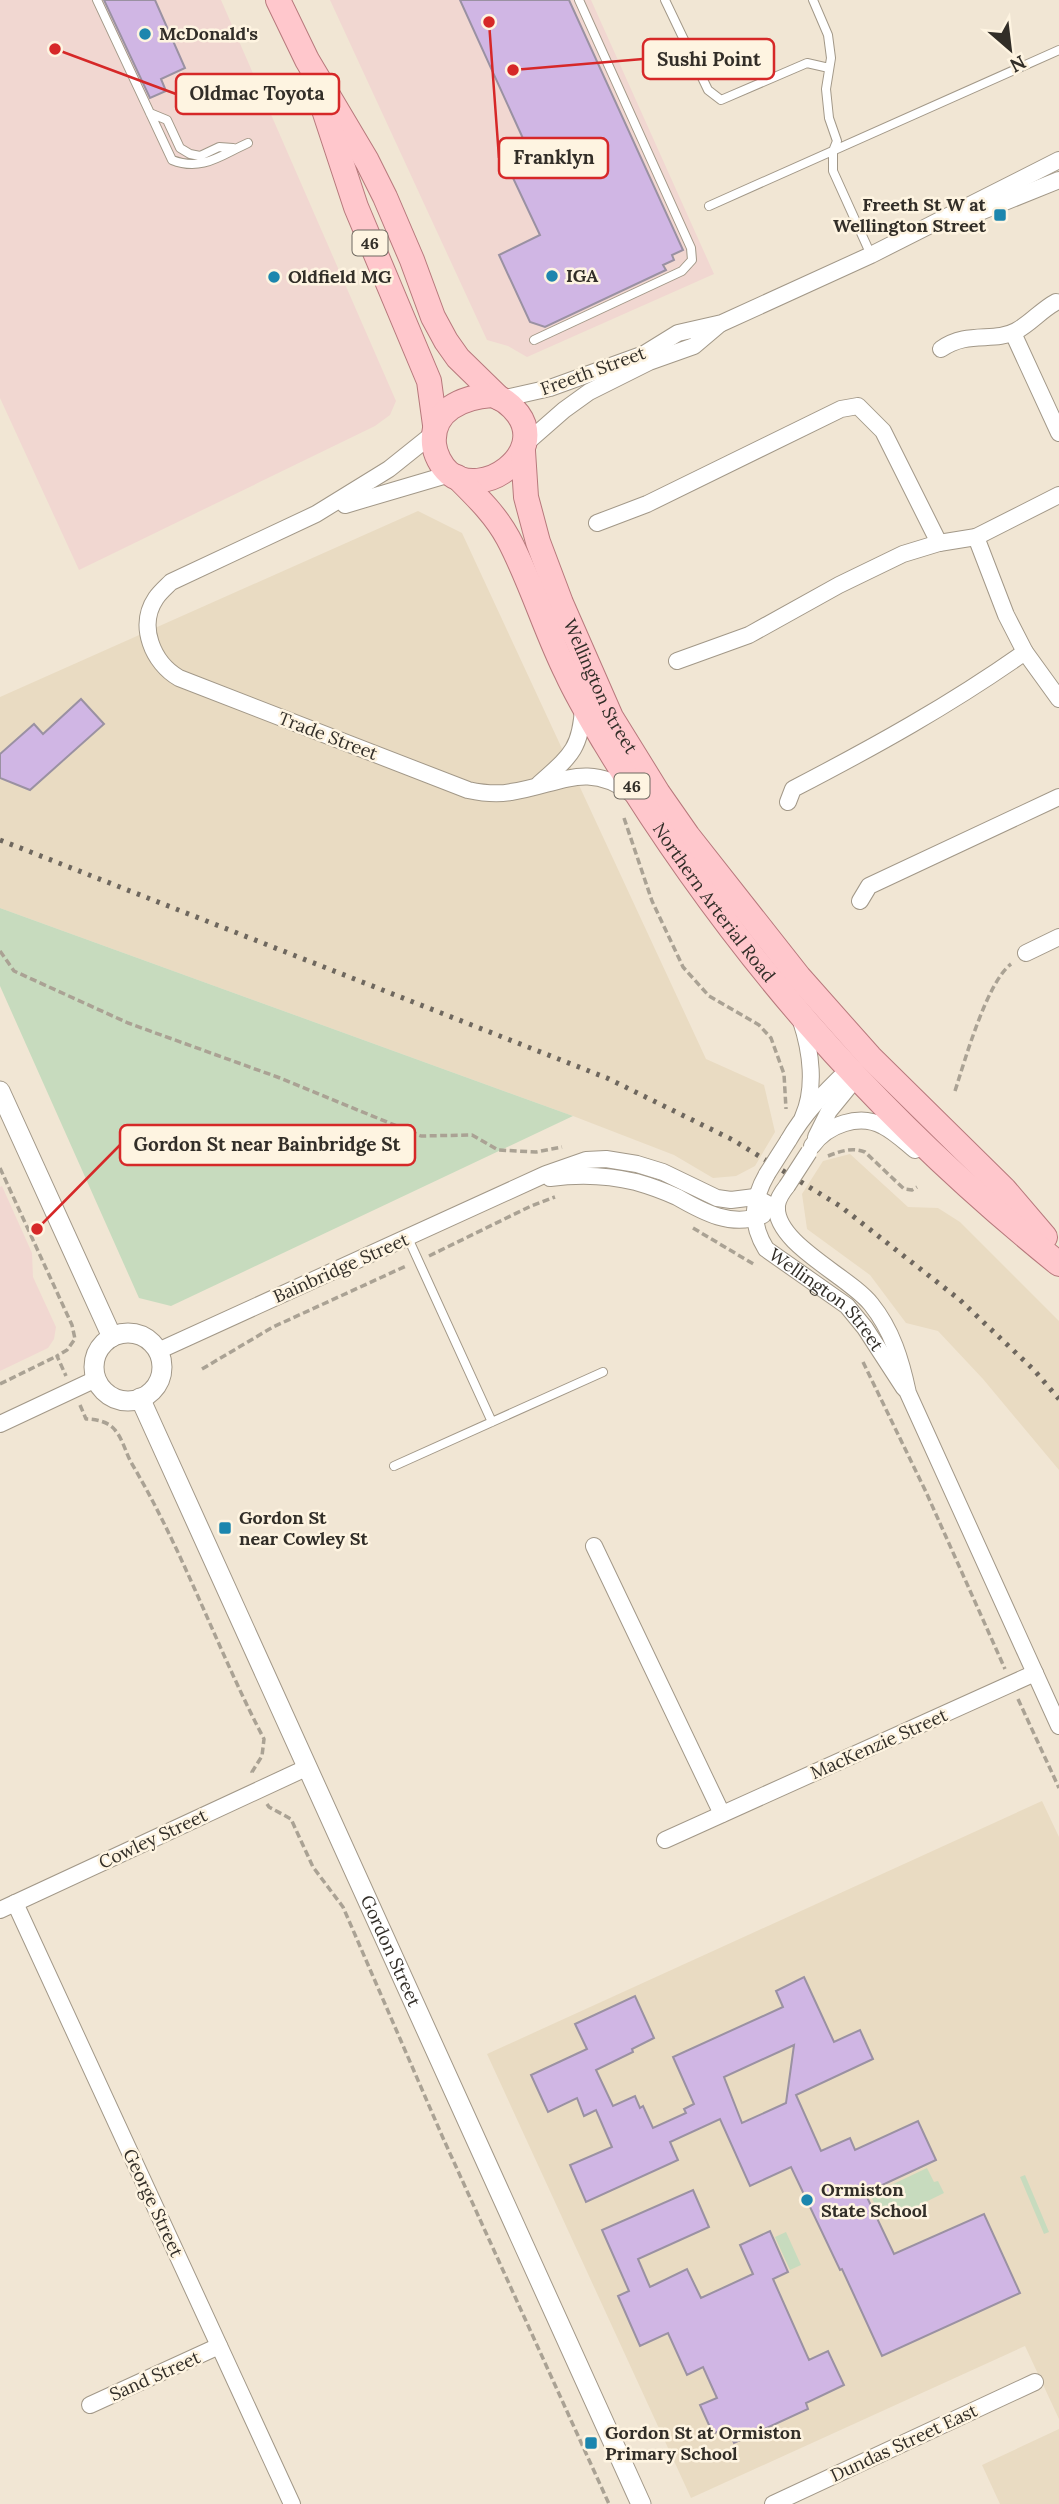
<svg xmlns="http://www.w3.org/2000/svg" width="1059" height="2504" font-family="Lora,serif">
  <style>
    .commercial { fill: #f1d7d1 }
    .built { fill: #e9dbc2 }
    .green { fill: #c7dbbe }
    .building { fill: #d0b6e4; stroke: #9a91a2; stroke-width: 2; fill-rule: evenodd }
    .lines { fill: none; stroke-linecap: round; stroke-linejoin: round }
    .service-casing { stroke: #a29888; stroke-width: 10 }
    .minor-casing { stroke: #a29888; stroke-width: 18 }
    .tertiary-casing { stroke: #a29888; stroke-width: 21 }
    .primary-casing { stroke: #b7797c; stroke-width: 26 }
    .path { stroke: #aaa294; stroke-width: 3.5; stroke-dasharray: 7 3.5; stroke-linecap: butt }
    .service { stroke: #fff; stroke-width: 8 }
    .minor { stroke: #fff; stroke-width: 16 }
    .tertiary { stroke: #fff; stroke-width: 19 }
    .primary { stroke: #ffc7cc; stroke-width: 24 }
    .rail { stroke: #6e675e; stroke-width: 5; stroke-dasharray: 3.5 7; stroke-linecap: butt }
    .minor-bridge-casing { stroke: #a29888; stroke-width: 18; stroke-linecap: butt }
    .minor-bridge { stroke: #fff; stroke-width: 16 }
    .poi-dot { fill: #1c86ae; stroke: #fef4e1; stroke-width: 2.5 }
    .labels { text-anchor: middle; stroke-width: 5; stroke-linejoin: round; paint-order: stroke }
    .shield { fill: #fef4e1; stroke: #6f6960; stroke-width: 2 }
    .shield-label { font-size: 16px; font-weight: bold; fill: #322e28 }
    .poi-label { font-size: 18px; font-weight: bold; fill: #322e28; stroke: #fef4e1; text-anchor: start }
    .street-label { font-size: 18px; fill: #322e28; stroke: #fef4e1 }
    .leader { fill: none; stroke: #d62828; stroke-width: 2.5 }
    .callout-dot { fill: #d62828; stroke: #fef4e1; stroke-width: 2.5 }
    .callout { fill: #fef4e1; stroke: #d62828; stroke-width: 2.5 }
    .callout-label { font-size: 19px; text-anchor: middle; font-weight: bold; fill: #322e28 }
  </style>
  <rect width="100%" height="100%" fill="#f1e6d4"/>
  <path class="commercial" d="M0 0H221L396 401 390 415 375 426 79 570 0 398Z
    M330 0H591L714 274 527 357 508 346 487 340Z
    M2 1186 32 1253 33 1277 56 1327 54 1339 48 1348 0 1371V1187Z"/>
  <path class="built" d="M418 511 462 533 706 1059 764 1085 775 1132 755 1166 736 1176 713 1178 674 1155 573 1116 0 908V697Z
    M850 1154 908 1207 938 1208 960 1222 1059 1321V1470L983 1379 938 1331 906 1323 870 1275 807 1229 802 1194 823 1161Z
    M1042 1801 1059 1837V2419L1025 2346 691 2498 487 2054Z
    M1059 2429V2504H1000L982 2465Z"/>
  <path class="green" d="M0 908 573 1116 171 1306 139 1298 0 986Z
    M927 2168 934 2182 938 2181 944 2193 889 2220 881 2204 876 2206 870 2195Z
    M1025 2175 1049 2232 1044 2234 1020 2177Z
    M786 2232 801 2265 790 2270 775 2237Z"/>
  <path class="building" d="M104 0H155L185 68 161 79 166 91 150 98Z
    M460 0H569L683 250 672 255 674 260 663 265 666 270 545 327 530 322 499 255 540 235 513 178 536 167Z
    M81 699 104 724 30 790 0 778V754L34 724 43 734Z
    M804 1977 834 2042 860 2030 873 2059 796 2095 821 2151 850 2138 855 2150 918 2121 936 2160 865 2193 894 2254 984 2214 1020 2293 882 2356 842 2269 840 2270 791 2167 750 2186 720 2119 670 2142 678 2160 586 2202 570 2165 612 2147 596 2110 584 2116 577 2098 548 2112 531 2075 587 2049 575 2024 635 1996 654 2038 632 2049 633 2052 596 2070 613 2106 635 2096 640 2108 643 2106 653 2128 686 2113 684 2109 694 2104 673 2057 783 2007 776 1991ZM794 2045 786 2103 742 2123 724 2077Z
    M693 2190 709 2227 638 2259 650 2287 687 2269 701 2298 753 2274 740 2245 770 2231 788 2272 773 2279 809 2360 828 2351 844 2385 806 2403 808 2409 734 2443 727 2427 713 2434 700 2405 717 2398 703 2367 687 2375 668 2333 640 2346 618 2296 629 2291 602 2230Z"/>
  <g class="lines">
    <g class="service-casing">
      <path id="service" d="M97 0 172 160C202 172 221 155 248 143
        M665 0 708 90 721 100 807 63 829 68
        M813 0 828 35 831 58 826 89 829 118 837 141 833 151V171L871 255
        M150 113 167 120 180 148 190 154 200 156 219 147 233 148
        M709 206 1059 50
        M534 340 682 271 692 260 691 248 579 0
        M408 1238 492 1422
        M394 1466 603 1372"/>
    </g>
    <g class="minor-casing">
      <g id="minor">
        <path d="M948 225 1059 180"/>
        <path d="M1013 333 1059 433"/>
        <path d="M941 349C968 330 994 343 1016 331 1031 323 1041 310 1056 302"/>
        <path d="M501 399 550 388 644 354 678 333 722 323 871 255 1059 160"/>
        <path d="M434 433 389 469 316 514 171 582C166 587 160 592 156 598 137 626 153 663 179 678L468 790C482 793 496 795 511 792 559 785 587 760 632 794"/>
        <path d="M524 445 564 410 589 392 649 362 694 346 720 324"/>
        <path d="M345 505 450 474"/>
        <path d="M597 523 647 504 841 409 858 406 883 431 939 543"/>
        <path d="M976 537 1006 615 1025 652 1059 699"/>
        <path d="M677 661 749 635 839 585 903 554 939 543 976 537 1059 495"/>
        <path d="M539 784C569 757 581 750 583 707"/>
        <path d="M788 802 793 789C874 747 950 705 1025 652"/>
        <path d="M860 901 869 886 1059 797"/>
        <path d="M1026 953 1059 937"/>
        <path d="M801 1021C811 1051 816 1088 803 1117"/>
        <path d="M816 1137 829 1111 856 1078"/>
        <path d="M788 1141C804 1113 825 1092 848 1070"/>
        <path d="M812 1146C827 1125 859 1113 883 1126 895 1132 905 1142 915 1150"/>
        <path id="s1" d="M767 1174C752 1200 750 1223 766 1249L847 1306 865 1328 904 1388"/>
        <path d="M550 1178C579 1174 608 1175 636 1182 650 1186 664 1191 677 1197 703 1212 732 1228 763 1215"/>
        <path d="M787 1186C783 1191 778 1198 777 1205 773 1243 849 1276 871 1304 892 1330 901 1360 908 1393L1059 1726"/>
        <path d="M158 1351 546 1174 586 1160 606 1159 637 1164 663 1172 717 1198 731 1200 755 1197 777 1209"/>
        <path d="M0 1424 96 1379"/>
        <path d="M594 1546 722 1814"/>
        <path d="M665 1840 1035 1673"/>
        <path d="M15 1903 292 2504"/>
        <path d="M0 1910 306 1768"/>
        <path d="M90 2405 219 2346"/>
        <path d="M773 2504 1035 2382"/>
      </g>
    </g>
    <g class="tertiary-casing">
      <g id="tertiary">
        <path d="M0 1091 112 1337"/>
        <circle cx="128" cy="1367" r="34"/>
        <path id="s2" d="M140 1398 641 2504"/>
      </g>
    </g>
    <g class="primary-casing">
      <g id="primary">
        <path d="M278 0 307 60 367 161 385 197 412 260 433 317 446 341 458 358 499 398"/>
        <path d="M323 107 356 207 429 381 435 425"/>
        <path d="M492 395C503 398 511 405 518 414 547 454 483 500 449 473 441 466 435 454 434 444 431 410 463 397 492 395Z"/>
        <path id="s3" d="M523 451 526 497 538 542 561 603 611 717 658 793 688 836 799 977 870 1057 1004 1189 1045 1237"/>
        <path id="s4" d="M457 477C476 496 495 514 508 538 531 581 545 630 567 674 578 698 592 721 605 743 729 948 873 1114 1059 1264"/>
      </g>
    </g>
    <path class="path" d="M624 818 652 901 683 967 709 996 759 1025 771 1038 784 1074 786 1109
      M0 951 14 971 128 1023 280 1078 421 1136 472 1135 498 1150 536 1152 562 1147
      M955 1091C965 1060 987 982 1011 964
      M828 1156C841 1151 852 1147 865 1152L904 1189 912 1190 917 1187
      M0 1168 72 1325 75 1339 67 1350 57 1356 66 1376
      M693 1228 755 1265
      M429 1256 531 1206 555 1197
      M863 1362 926 1492 1005 1669
      M202 1369 273 1327 406 1266
      M0 1384 57 1356
      M80 1405 86 1419C96 1419 109 1422 115 1430 123 1439 126 1454 132 1464 184 1552 217 1649 264 1739L262 1756 252 1772 253 1775
      M1018 1699 1059 1788
      M267 1804 269 1807 291 1819 313 1867 343 1907 443 2138 609 2504"/>
    <use href="#service" class="service"/>
    <use href="#minor" class="minor"/>
    <use href="#tertiary" class="tertiary"/>
    <use href="#primary" class="primary"/>
    <path class="rail" d="M0 840 607 1078 733 1140 840 1206 960 1300 1034 1370 1059 1399"/>
    <g class="minor-bridge-casing">
      <path id="minor-bridge" d="M767 1174 788 1141
        M787 1186 809 1152"/>
    </g>
    <use href="#minor-bridge" class="minor-bridge"/>
  </g>
  <g class="poi-dot">
    <circle cx="145" cy="34" r="7"/>
    <rect x="993" y="208" width="14" height="14" rx="3.5"/>
    <circle cx="552" cy="276" r="7"/>
    <circle cx="274" cy="277" r="7"/>
    <rect x="218" y="1521" width="14" height="14" rx="3.5"/>
    <circle cx="807" cy="2200" r="7"/>
    <rect x="584" y="2436" width="14" height="14" rx="3.5"/>
  </g>
  <g class="labels">
    <g class="shield">
      <rect x="352.5" y="230.5" width="35" height="25" rx="5"/>
      <rect x="614.5" y="773.5" width="35" height="25" rx="5"/>
    </g>
    <g class="shield-label">
      <text x="370" y="249">46</text>
      <text x="632" y="792">46</text>
    </g>
    <g class="poi-label">
      <text x="159" y="40">McDonald's</text>
      <text x="986" y="211" text-anchor="end">Freeth St W at<tspan x="986" dy="21">Wellington Street</tspan></text>
      <text x="566" y="282">IGA</text>
      <text x="288" y="283">Oldfield MG</text>
      <text x="239" y="1524">Gordon St<tspan x="239" dy="21">near Cowley St</tspan></text>
      <text x="821" y="2196">Ormiston<tspan x="821" dy="21">State School</tspan></text>
      <text x="605" y="2439">Gordon St at Ormiston<tspan x="605" dy="21">Primary School</tspan></text>
    </g>
    <g class="street-label">
      <text transform="translate(593 371) rotate(-20)" y="6">Freeth Street</text>
      <text dy="6" stroke="none"><textPath href="#s3" startOffset="250">Wellington Street</textPath></text>
      <text transform="translate(328 736) rotate(21)" y="6">Trade Street</text>
      <text dy="6" stroke="none"><textPath href="#s4" startOffset="500">Northern Arterial Road</textPath></text>
      <text transform="translate(341 1268) rotate(-24)" y="6">Bainbridge Street</text>
      <text dy="6" stroke="none"><textPath href="#s1" startOffset="159">Wellington Street</textPath></text>
      <text transform="translate(879 1744) rotate(-24)" y="6">MacKenzie Street</text>
      <text transform="translate(153 1839) rotate(-25)" y="6">Cowley Street</text>
      <text dy="6" stroke="none"><textPath href="#s2" startOffset="607">Gordon Street</textPath></text>
      <text transform="translate(153 2203) rotate(65)" y="6">George Street</text>
      <text transform="translate(155 2376) rotate(-24)" y="6">Sand Street</text>
      <text transform="translate(904 2443) rotate(-25)" y="6">Dundas Street East</text>
    </g>
  </g>
  <path class="leader" d="M513 70L643 59M55 49L176 94M489 22L499 158M37 1229L120 1145"/>
  <g class="callout-dot">
    <circle cx="513" cy="70" r="7"/>
    <circle cx="55" cy="49" r="7"/>
    <circle cx="489" cy="22" r="7"/>
    <circle cx="37" cy="1229" r="7"/>
  </g>
  <g class="callout">
    <rect x="643" y="39" width="131" height="40" rx="7"/>
    <rect x="176" y="74" width="163" height="40" rx="7"/>
    <rect x="499" y="138" width="109" height="40" rx="7"/>
    <rect x="120" y="1125" width="295" height="40" rx="7"/>
  </g>
  <g class="callout-label">
    <text x="709" y="66">Sushi Point</text>
    <text x="257" y="100">Oldmac Toyota</text>
    <text x="554" y="164">Franklyn</text>
    <text x="267" y="1151">Gordon St near Bainbridge St</text>
  </g>
  <g transform="translate(1010 49) rotate(152)" stroke="#fef4e1" stroke-width="5" paint-order="stroke">
  <path d="M0-5L12 26L0 18L-12 26Z" fill="#322e28"/>
  <text y="-10" font-size="19" font-weight="bold" text-anchor="middle" fill="#322e28">N</text>
  </g>
</svg>
